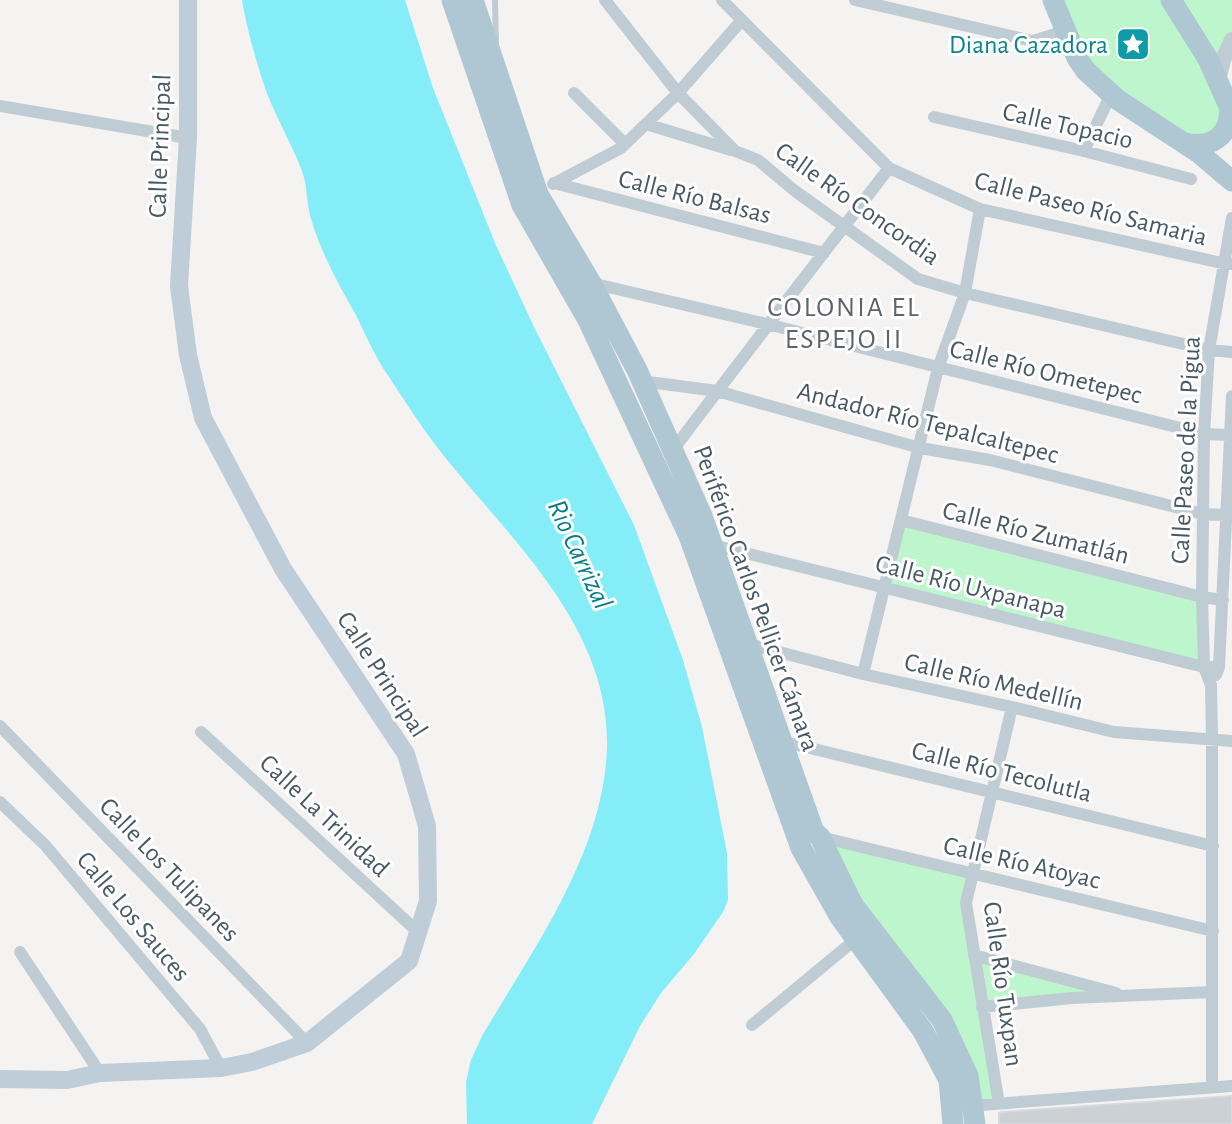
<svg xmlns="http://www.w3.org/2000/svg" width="1232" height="1124" font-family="'Alegreya Sans',sans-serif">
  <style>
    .green { fill: #bdf5cc }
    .water { fill: #85edf7 }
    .building { fill: #cbd1d5; stroke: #d6d9de; stroke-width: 2 }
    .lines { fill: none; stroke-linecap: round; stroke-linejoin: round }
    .service { stroke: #bfccd3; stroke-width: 6 }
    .minor { stroke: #bfccd3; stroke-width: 12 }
    .tertiary { stroke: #bfccd3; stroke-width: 16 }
    .secondary { stroke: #becdd8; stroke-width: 18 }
    .primary { stroke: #afc6d3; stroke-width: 21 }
    .labels { text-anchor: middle; stroke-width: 6; stroke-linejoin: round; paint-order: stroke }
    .culture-label { font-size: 26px; fill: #0d838f; stroke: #fff; text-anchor: end }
    .street-label { font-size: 26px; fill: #475962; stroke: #fff }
    .neighbourhood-label { font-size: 28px; letter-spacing: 2px; fill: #5d6368; stroke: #fff }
    .water-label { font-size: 28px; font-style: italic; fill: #057d89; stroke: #fff }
  </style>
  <rect width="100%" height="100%" fill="#f5f2f2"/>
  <path class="green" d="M1053 0H1232V40L1223 60 1230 106 1208 144 1106 91Z
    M901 520 1202 597 1204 667 883 588Z
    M820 837 973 874 966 903 974 955 1131 997 982 1007 999 1104 973 1107 968 1076Z"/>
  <path class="water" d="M242 0H405L433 88 495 243 533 325 634 525 683 660 702 727 727 853 728 900 723 912 694 954 661 993 640 1026 592 1124H467L466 1082 471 1060 482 1036C533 949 603 854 607 749 611 629 513 542 444 456 423 430 405 401 387 374 375 356 366 336 357 317 340 287 322 255 312 222 306 206 308 187 302 171 292 145 278 121 268 96 259 72 246 26 242 0Z"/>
  <path class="building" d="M1232 1096V1124H999V1113L1002 1112Z"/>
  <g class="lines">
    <path class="service" d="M495 0 496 44"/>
    <path class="minor" d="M605 0 678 93 735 151 758 160 795 191 918 279 965 293 1209 350 1232 352
      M722 0 889 168 980 209 1226 264H1232
      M855 0 1033 41 1065 31
      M574 93 625 144
      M0 106 188 138
      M934 117 1084 151 1191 179
      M646 124 731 150
      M1084 151 1111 94
      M554 183 824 253
      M553 184 621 148 678 93 741 21
      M591 283 767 324 1204 434 1229 435
      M641 381 717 391 920 448 990 460 1203 514 1226 515
      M673 450C744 355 817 262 889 168
      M901 520 1202 597 1223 600
      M713 545 1204 667H1219
      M749 644 863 674 1012 707 1114 732 1232 741
      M863 674 938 368 965 293 980 209
      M1216 675 1219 667 1232 396
      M0 726 307 1043
      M201 732 418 932
      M781 741 1213 846
      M0 802 45 845 200 1029 221 1068
      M820 837 1213 931
      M20 952 100 1073
      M974 955 1116 993
      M982 1007 1072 998 1212 992
      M752 1025 856 939
      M1212 1086V740L1211 685 1204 667 1202 597 1204 434 1209 350 1232 218
      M999 1104 966 903 1012 707
      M967 1106 1232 1086"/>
    <path class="tertiary" d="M1218 80 1223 60 1232 40"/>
    <path class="secondary" d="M0 1079 67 1080 100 1073 221 1068 252 1062 307 1043 409 961 428 901 427 826 406 754 283 569 203 418 188 355 179 286 188 138V0"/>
    <path class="primary" d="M452 0 522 205 588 320 689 536 801 848 840 917 923 1031 949 1080 953 1124
      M473 0 538 194 591 283 637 370 702 516 814 832 820 837 853 905 942 1020 968 1076 975 1124
      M1053 0 1077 58 1086 71 1118 100 1199 153 1232 181
      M1171 0 1208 59 1232 113
      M1185 143C1212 149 1231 136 1230 106"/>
  </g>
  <defs>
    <g id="sight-square" transform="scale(1.75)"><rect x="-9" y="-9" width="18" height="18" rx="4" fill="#0f9aa8" stroke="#fff"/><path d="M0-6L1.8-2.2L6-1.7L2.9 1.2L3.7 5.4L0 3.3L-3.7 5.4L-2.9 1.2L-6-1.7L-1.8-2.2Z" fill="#fff"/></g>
  </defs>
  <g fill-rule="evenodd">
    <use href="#sight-square" x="1133" y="44"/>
  </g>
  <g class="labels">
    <g class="culture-label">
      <text x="1108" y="53">Diana Cazadora</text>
    </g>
    <g class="street-label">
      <text transform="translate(1068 125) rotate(13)" y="9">Calle Topacio</text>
      <text transform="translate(159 146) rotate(-88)" y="9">Calle Principal</text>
      <text transform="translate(695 196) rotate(14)" y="9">Calle Río Balsas</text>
      <text transform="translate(858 203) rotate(35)" y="9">Calle Río Concordia</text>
      <text transform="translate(1091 208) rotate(14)" y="9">Calle Paseo Río Samaria</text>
      <text transform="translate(1046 371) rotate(14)" y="9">Calle Río Ometepec</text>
      <text transform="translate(928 422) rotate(14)" y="9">Andador Río Tepalcaltepec</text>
      <text transform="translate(1185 450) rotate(-87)" y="9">Calle Paseo de la Pigua</text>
      <text transform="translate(1036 532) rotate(14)" y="9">Calle Río Zumatlán</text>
      <text transform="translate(971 586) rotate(14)" y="9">Calle Río Uxpanapa</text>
      <text transform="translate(757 598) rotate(70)" y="9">Periférico Carlos Pellicer Cámara</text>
      <text transform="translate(383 674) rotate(57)" y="9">Calle Principal</text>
      <text transform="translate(994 681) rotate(13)" y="9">Calle Río Medellín</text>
      <text transform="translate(1002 771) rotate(14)" y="9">Calle Río Tecolutla</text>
      <text transform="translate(325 815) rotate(43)" y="9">Calle La Trinidad</text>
      <text transform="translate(1022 862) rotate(13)" y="9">Calle Río Atoyac</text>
      <text transform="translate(170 869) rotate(46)" y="9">Calle Los Tulipanes</text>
      <text transform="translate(134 916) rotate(50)" y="9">Calle Los Sauces</text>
      <text transform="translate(1004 984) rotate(82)" y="9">Calle Río Tuxpan</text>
    </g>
    <g class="neighbourhood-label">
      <text x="844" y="316">COLONIA EL<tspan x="844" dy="32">ESPEJO II</tspan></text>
    </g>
    <g class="water-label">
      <text transform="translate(581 554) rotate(65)" y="10">Rio Carrizal</text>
    </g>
  </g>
</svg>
